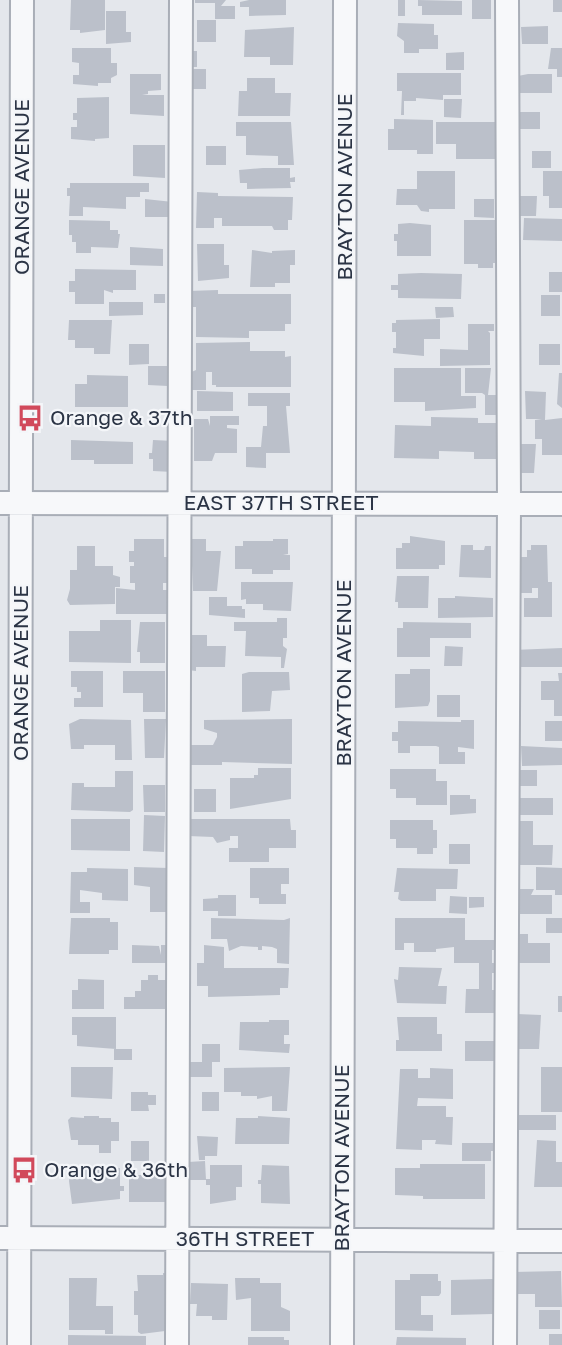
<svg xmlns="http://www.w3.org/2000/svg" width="562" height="1345" font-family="'Golos Text',sans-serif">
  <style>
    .building { fill: #bbc0ca }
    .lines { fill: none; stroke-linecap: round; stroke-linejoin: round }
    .minor-casing { stroke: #a9aeb7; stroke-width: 26 }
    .minor { stroke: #f7f8fa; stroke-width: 22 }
    .labels { text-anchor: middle; stroke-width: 4.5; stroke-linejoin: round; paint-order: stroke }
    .street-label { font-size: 21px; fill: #2b3445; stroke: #f4f6f9 }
    .poi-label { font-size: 21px; fill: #2b3445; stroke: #f4f6f9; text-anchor: start }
  </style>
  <rect width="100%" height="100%" fill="#e4e7ec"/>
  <path class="building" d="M71 0H105V30L80 33V30H70Z
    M195 0H226L221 6H235V19H215V3H195Z
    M249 0H286V15L249 16V7H240V2Z
    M398 0H405V16H398Z
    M418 0 462 1V15H422V6H418Z
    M472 0H491V19H472Z
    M553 0H562V12H553Z
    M106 11H126V32H131V42L106 44Z
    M197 20H216V42H197Z
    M398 23 434 24V35H438V49H419V53H404V41L397 36Z
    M548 26V44H522L521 27Z
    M294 27 293 65H270V57H244L245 30Z
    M72 48H111V63H117V75L111 78V83H98V86L73 84V75H79V63L72 62Z
    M551 48H562V77H557V69H548Z
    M189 51H197V67H189Z
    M464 52V70H446V53Z
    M188 69H206V89H188Z
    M397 73H461V95H443V100L416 98V101H404V115H401L402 91H397Z
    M130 74H161V90L148 91V94L142 95H164V116L130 114Z
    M528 74H552V93H519L518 76Z
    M247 78H275V93H291L290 116H238L239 91H247Z
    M109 97V138L95 139V141L71 139V127H77V120H73V113H77V98Z
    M444 99H462L461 118 444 117Z
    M520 112H540V129H520Z
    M394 119 433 120V154H417V150H388V129H394Z
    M236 122H291L294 165H278V156L246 155V136H236Z
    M436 122H499V159H456V144H436Z
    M133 145H165V178L133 176Z
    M206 146H226V165H206Z
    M532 151H551V168H532Z
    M263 168H290V178L295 177V182H290L291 188 247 189V183H240L239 170Z
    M417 171H455V209H429V212L421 211 417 205H396L397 189H417Z
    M543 171H562V208H549V196H543Z
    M70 183H149V192H140V197H126V209L83 207V216H69L70 196H67V188H70Z
    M197 192 218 193V196L293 197 292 220H288V230H274L272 226H222V218H214V228H196Z
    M515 196H537L536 216H515Z
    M145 199 173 202V217H145Z
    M474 199H494V218L474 217Z
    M524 218 562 219V241L523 240Z
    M69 220 110 221V230H118V234H120L118 248 91 247V253H76V242H72V235H69Z
    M464 220H495V263H493V268H478V264H464Z
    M410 223 431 225V256H397V241H394V234H398V224Z
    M197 244H224V265H229V278L198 281Z
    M130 247 163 249V266L130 265Z
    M252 250 272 253V251L295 250V265H290V283H275V287H250Z
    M75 269 136 270V290H113V293L104 290V304H75V292H69V281H75Z
    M549 272H562V292H549Z
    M421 273 462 274 461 299 398 298V290H391V285H398V274Z
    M218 290V294H291V324H285V331H249V338L196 337V307H188V291Z
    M154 294H165V303H154Z
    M541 295H560V316H541Z
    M109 302H143V315L109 316Z
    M435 307H453L454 317 436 318Z
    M440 319V339H424V356L393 353V348H396V332H392V323H396V320Z
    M69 320H112L110 354H94V348H75V340H68Z
    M468 324H494V331H488L490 333V365L440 366V349L468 350Z
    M250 342V351H285V357L291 356V387H216V385H212V372H206V390H188L187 374 196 370V343Z
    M129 344H149V364L129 365Z
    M539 344H560V365H539Z
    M148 366H168V386L148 385Z
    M394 368H461V396H476V408L425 411V402H394Z
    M465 368H491L488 395H498V415H485V395L482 393H465Z
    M559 373H562V408L557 404Z
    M87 375 128 376V407H75V384H87Z
    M197 391 233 392V411H197Z
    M525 391 546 392 545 420 562 418V455H542V439H535V420L542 419H526Z
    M248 393H290V406H286L290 453H266V468L246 467V447H261L263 426H267V406H248Z
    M210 416H239V425H227V428L237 429V453H215L212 461H194V419H208L210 426Z
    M431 417 478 418V423H498L497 459H474V452L439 451V459L394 458 395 425 431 426Z
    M71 440 133 442V464H94V460H71Z
    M153 440 174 441 173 472 153 471V459H149V453H152Z
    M514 444H536L534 473H514Z
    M410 536 445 541V565H439V569H396V548H402V543H410Z
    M134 539H164V557H173L172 583H163V590H169V614H116V588L135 590V583H130V566H134V562H129V551H134Z
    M191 539H206V551H221L217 591H193Z
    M273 539H288V554L283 555H290V570H273V574H252V569H235V546H243V541H273Z
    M461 545H473V550H484L485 546H491V578L459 577Z
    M531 545H547L548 582H552V617H524V598H538V588H532V593H521V557H527V550H531Z
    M77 546H95V566H113V575L120 577V587H115V604L70 605 67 600 70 589V570H77Z
    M397 576H429L428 608H398V602H395Z
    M241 582H293L291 611 263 610V604H246V599L241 600Z
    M455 596 493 598V617L438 618V598H455Z
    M209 597H227V606H242V609H245V618L209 615Z
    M277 618H287V638H283V646L287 649 284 668H281V657L245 656 246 631H234V622H277Z
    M100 620H131V663L69 662V631H100Z
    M140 622H165V663H140V652H137Z
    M403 622 471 623V638H430V657H397V628H403Z
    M188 635H207V646H226L225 667H196V671L188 670Z
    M445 646 463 647 462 666H444Z
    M562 648V667H513V650Z
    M410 669H430V701L428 706 395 708V674H410Z
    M71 671H103V707H74V698H81V692H77V687H71Z
    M123 671H165V712H143V693H123Z
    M249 672H289L290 690 272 691 270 711 242 712V674Z
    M558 673H562V716H554V700H541V681H559Z
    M437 695H460V717H437Z
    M80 719 131 720 132 760H115V745H84V749H71L69 724Z
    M144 719H166L164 758H145Z
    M292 719V764L222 762V765H190V745H213L217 737V733L204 729V720Z
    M461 720H474V749L458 747V752H465V764H439V747L436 746H410V753H398V741H392V732H398V721L461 722Z
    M545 721H562V741H545Z
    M521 746 562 748V765L522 766Z
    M258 768H291V799L230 809V778H254V775H258Z
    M390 769H436V781H447V805H416V798H396V789H390Z
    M513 770H537V786H513Z
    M115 771H133V810L130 812 71 810 72 783H84V787H115Z
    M143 785H165V812H144Z
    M194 789H216V812H194Z
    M450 795H470V799H476V813L450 815Z
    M513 798H553V815H513Z
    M144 815 165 816 164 852 143 851Z
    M71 819H130V851L71 850Z
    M188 819H290L291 830H296V848H269V862H229V848H238V836H230V840L217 843 213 837 188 836Z
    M390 820H433V830H437V848H433V854H417V848H396V839H390Z
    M514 821H533V845H553L552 865H513Z
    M449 844H470V864H449Z
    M134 867 169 868 168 912H150V887L134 885Z
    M536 867 562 868V895H555V890H536Z
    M87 868 128 869V901L102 900V893L80 890V902H90V913H70L71 872H87Z
    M250 868H289V884H281V894H286V904H259V898H250Z
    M397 868 458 869 457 889H436V901H401L398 899 399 892H394Z
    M513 889H534L531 895H552V914H513Z
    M218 895H236V916H218V911H203V899L218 898Z
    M450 896 467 897V914L449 913Z
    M469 897H484V907L469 908Z
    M71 918H110V922H118V950H109V954H69Z
    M211 918 284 920 290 918 289 964 277 963V949L272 947 262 946V950H258V947L241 946 229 951 227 939H211Z
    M395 918H465V940H497V950H492V963H497L496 973H492V990H499V1013H465L466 989H479V963H454V947L436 949V952H414V943H404V950H395Z
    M546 918H562V933H546Z
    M514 934H528V943H550V963H513Z
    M132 945 159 946 161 955V945H173V963H132Z
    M204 945 224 947V968H289L288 988H280V995L208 997V986H197V963H204Z
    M399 967 442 968 438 986H447L446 1004 397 1003 394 979 398 980Z
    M148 975H158V980H168V1009H124V997H135V991H141V980H148Z
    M78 979 104 980V1009H72V990H78Z
    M558 996H562V1012H558Z
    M517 1014 541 1015 539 1049H517Z
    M72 1017H116V1049L77 1046V1035H72Z
    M397 1017H437V1034H442V1051H396V1040H399Z
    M269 1020H289V1035H284V1044H290L289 1053 239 1050 240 1022H269Z
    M465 1041H498V1061H465Z
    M202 1044H220V1062H212V1077H187L188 1062H202Z
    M114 1049H132V1060H114Z
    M71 1067H113L112 1099 71 1097Z
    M290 1067 287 1111H272V1096L257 1099V1096H241V1092H224V1068Z
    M541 1067H562V1112H541Z
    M430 1068 453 1069V1099L418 1098 417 1106H446V1117H453L452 1145 435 1144 436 1140H422V1150L396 1149 400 1069H418V1078H430Z
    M131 1092H148V1095H156V1105H148L149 1111H131Z
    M202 1092H219V1111H202Z
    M518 1115H556V1130H518Z
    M84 1116H99V1118H111V1122H119V1141H111V1153H99V1145H78V1140H71L68 1120 71 1117 84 1118Z
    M258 1116 290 1118 289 1144H235L236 1118H258Z
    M197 1136 218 1137 217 1156H205V1160H199Z
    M537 1140 556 1141V1162H562V1187H534Z
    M131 1141H149V1161H131Z
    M462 1143H495V1151H491V1161H462Z
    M205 1161 206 1180H188V1162Z
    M420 1164H485V1199H423V1196L395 1195V1168H420Z
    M210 1165H242V1187H236V1200L210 1204V1185H206V1179H210Z
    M262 1165 289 1166 290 1204 261 1203V1184H258V1180H261Z
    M71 1167 120 1168V1186H124V1191H120V1199L72 1204 69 1181Z
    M129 1175H172V1202H129Z
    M561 1271 562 1307H535V1294H513V1272Z
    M163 1273H173V1304H165V1331L141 1334 138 1332V1315H134V1291H138L137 1275H163Z
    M410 1274H438V1281H441V1293L439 1296H421V1315H433V1331L395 1330V1280H410Z
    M69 1278H97L96 1306H113V1334H105V1330H69Z
    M235 1278H260V1283H281V1307L290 1311V1331H251V1298L236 1300Z
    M493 1279V1314L451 1315V1280Z
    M191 1283 228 1284 227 1320H212V1316H196L197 1304H190Z
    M539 1310H560V1329H539Z
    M549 1334H562V1345H549Z
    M68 1335 146 1336V1345H68Z
    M248 1337H284V1340H289V1345H248Z
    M397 1337 466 1338V1345H396Z"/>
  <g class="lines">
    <g class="minor-casing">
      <path id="minor" d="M0 503 562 504
        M0 1238 562 1241
        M19 1345 22 0
        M177 1345 181 0
        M342 1345 345 0
        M505 1345 509 504 507 0"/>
    </g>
    <use href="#minor" class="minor"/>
  </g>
  <defs>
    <g id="bus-bare" transform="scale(2.07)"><path d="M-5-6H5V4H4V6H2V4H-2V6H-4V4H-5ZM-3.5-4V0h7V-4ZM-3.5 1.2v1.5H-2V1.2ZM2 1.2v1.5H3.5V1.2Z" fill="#d1495b" stroke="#f4f6f9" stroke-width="2.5" paint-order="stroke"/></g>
  </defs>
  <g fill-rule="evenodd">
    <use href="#bus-bare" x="30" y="418"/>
    <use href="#bus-bare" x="24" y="1170"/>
  </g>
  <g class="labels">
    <g class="street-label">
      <text transform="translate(22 187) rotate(-90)" y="7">ORANGE AVENUE</text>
      <text transform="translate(345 187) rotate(-90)" y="7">BRAYTON AVENUE</text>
      <text x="281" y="510">EAST 37TH STREET</text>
      <text transform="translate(21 673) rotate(-90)" y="7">ORANGE AVENUE</text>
      <text transform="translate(344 673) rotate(-90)" y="7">BRAYTON AVENUE</text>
      <text transform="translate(342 1158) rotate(-90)" y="7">BRAYTON AVENUE</text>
      <text x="245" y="1246">36TH STREET</text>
    </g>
    <g class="poi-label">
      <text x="50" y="425">Orange &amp; 37th</text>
      <text x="44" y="1177">Orange &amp; 36th</text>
    </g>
  </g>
</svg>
